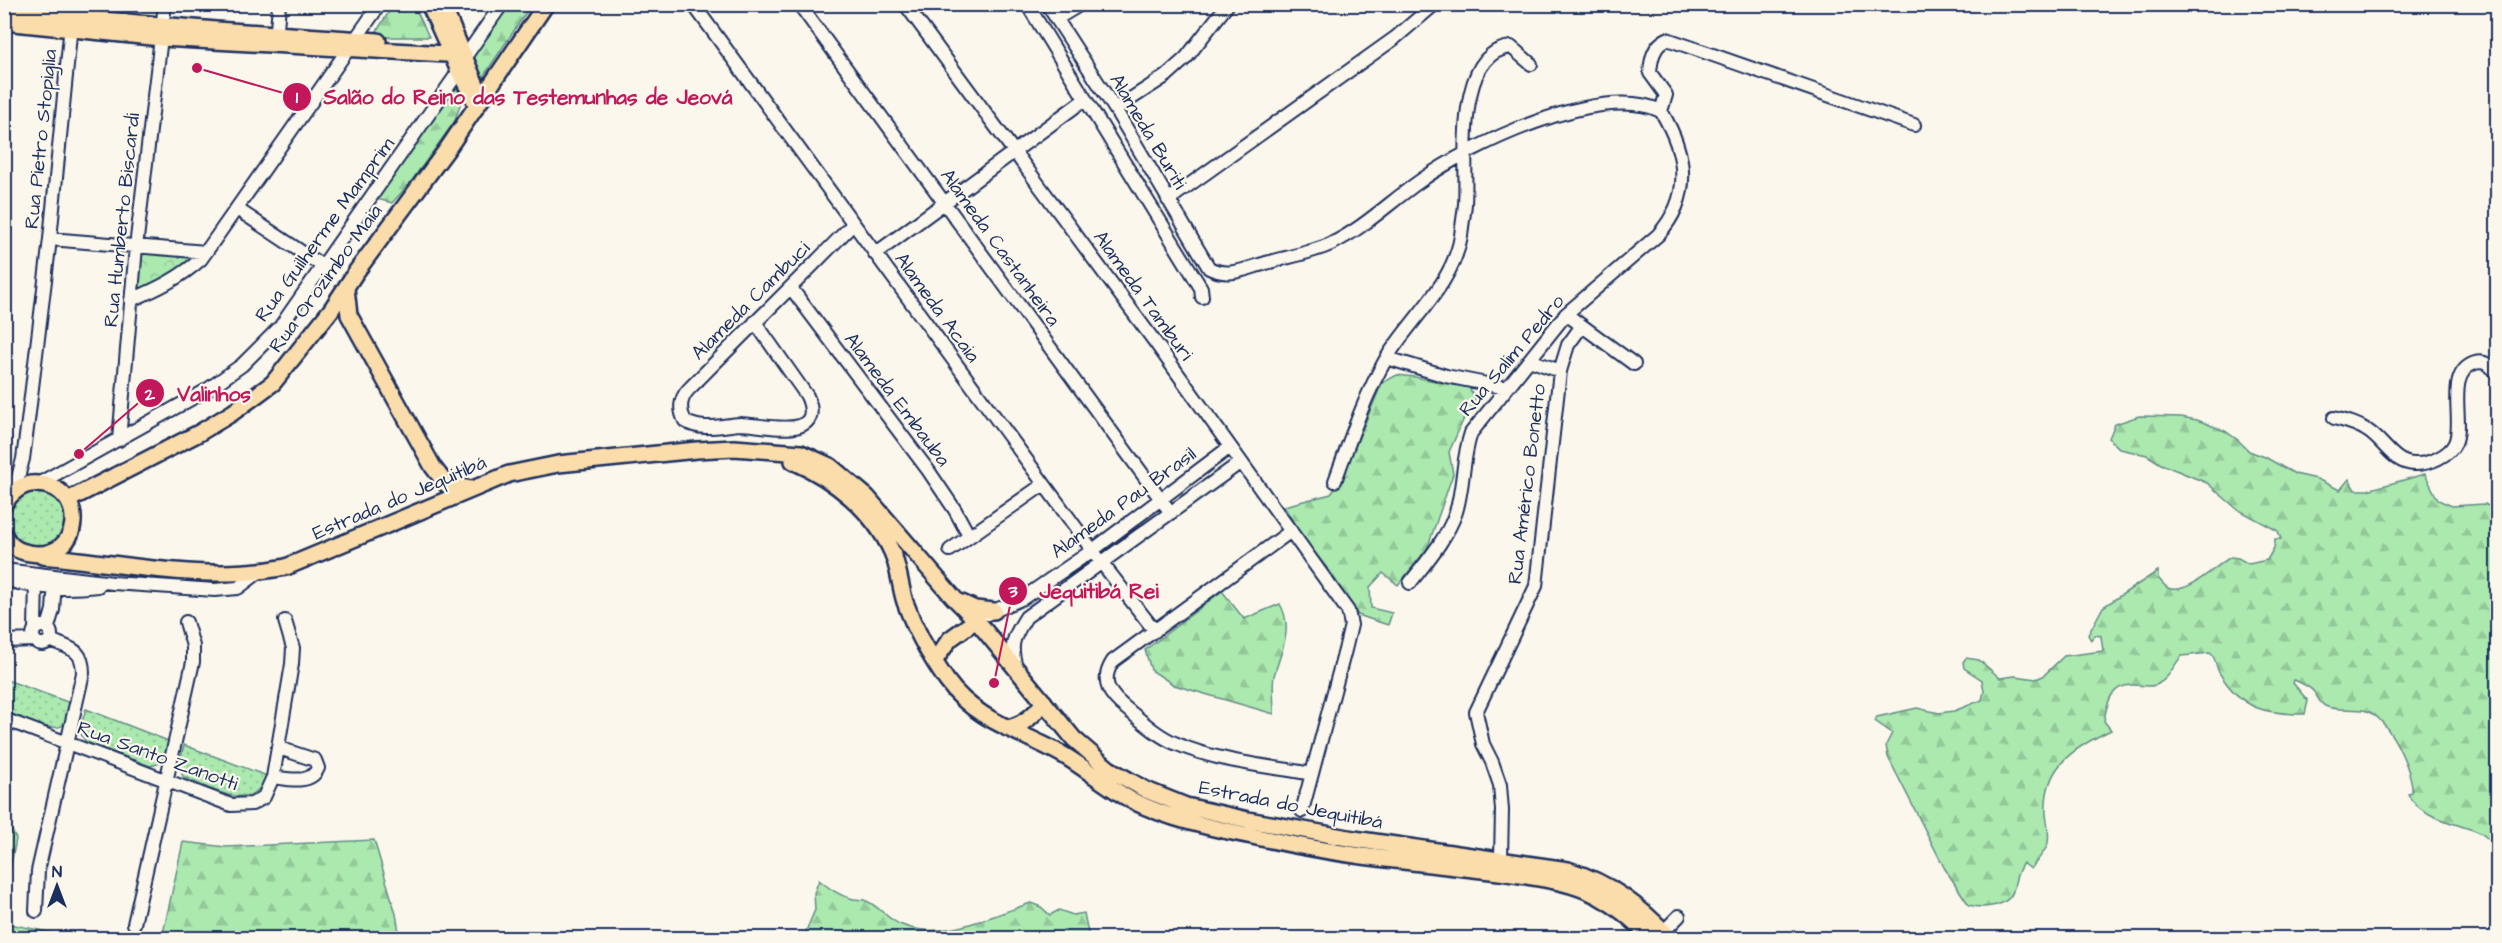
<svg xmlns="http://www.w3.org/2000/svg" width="2502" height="943" font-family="'Architects Daughter',sans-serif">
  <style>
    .grass { fill: url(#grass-dots); stroke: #638c86; stroke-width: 1.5 }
    .forest { fill: url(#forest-firs); stroke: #638c86; stroke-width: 1.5 }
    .park { fill: url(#park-crowns); stroke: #638c86; stroke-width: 1.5 }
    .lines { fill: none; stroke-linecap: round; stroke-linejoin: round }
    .minor-casing { stroke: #1b2f5e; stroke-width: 16 }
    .major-casing { stroke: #1b2f5e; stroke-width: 20 }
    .minor { stroke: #fbf7ec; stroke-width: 12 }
    .major { stroke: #fbddab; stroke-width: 15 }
    .labels { text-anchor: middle; stroke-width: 4.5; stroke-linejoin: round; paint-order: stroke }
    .street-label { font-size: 20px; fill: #1b2f5e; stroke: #fbf7ec }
    .leader { fill: none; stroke: #c2185b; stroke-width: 2 }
    .callout-dot { fill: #c2185b; stroke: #fbf7ec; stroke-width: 2 }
    .mark-label { font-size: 18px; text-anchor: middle; font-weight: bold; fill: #fff }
    .callout-label { font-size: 21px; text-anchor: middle; font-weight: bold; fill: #c2185b; stroke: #fbf7ec; stroke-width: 4.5; stroke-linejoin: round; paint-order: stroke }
  </style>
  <defs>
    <pattern id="grass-dots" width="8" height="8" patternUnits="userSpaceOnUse" patternTransform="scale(1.5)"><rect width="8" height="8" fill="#abe9af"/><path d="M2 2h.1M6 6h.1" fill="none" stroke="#93c899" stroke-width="1.8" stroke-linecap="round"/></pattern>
    <pattern id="forest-firs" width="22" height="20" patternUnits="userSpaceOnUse" patternTransform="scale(1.5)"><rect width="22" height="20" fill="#abe9af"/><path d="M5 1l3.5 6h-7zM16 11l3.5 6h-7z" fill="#93c899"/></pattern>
    <pattern id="park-crowns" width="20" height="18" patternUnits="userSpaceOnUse" patternTransform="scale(1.5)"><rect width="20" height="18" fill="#abe9af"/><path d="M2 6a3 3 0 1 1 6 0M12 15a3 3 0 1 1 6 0" fill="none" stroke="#93c899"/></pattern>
  </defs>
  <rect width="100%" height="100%" fill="#fbf7ec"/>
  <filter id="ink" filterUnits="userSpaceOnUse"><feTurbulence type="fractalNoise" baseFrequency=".0167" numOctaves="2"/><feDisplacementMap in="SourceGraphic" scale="12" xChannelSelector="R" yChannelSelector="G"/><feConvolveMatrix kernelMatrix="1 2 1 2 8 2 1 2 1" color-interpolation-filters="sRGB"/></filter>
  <g filter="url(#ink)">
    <path class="grass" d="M9 519a28 28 0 1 1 56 0a28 28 0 1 1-56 0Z
      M4 679 73 704C71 711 69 720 63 725 52 734 17 716 5 711Z
      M86 709 171 742C167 755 165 764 150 766L86 742 79 731Z
      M184 745 267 776C252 815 211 788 183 777L179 765Z"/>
    <path class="forest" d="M394 4 414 5 429 37H373Z
      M510 5H531L483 77 471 58Z
      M455 88 463 95 455 121 411 182 392 203 377 199Z
      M1397 375 1415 377 1469 388 1475 397 1472 412 1465 416 1449 452 1453 474 1427 549 1398 585 1383 573 1370 587 1371 608 1392 613 1388 625 1358 615 1331 573 1300 534 1284 506 1331 494 1341 480 1382 383Z
      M2139 416 2181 417 2197 420 2225 431 2238 440 2249 451 2265 457 2295 474 2317 479 2340 490 2349 479 2355 490H2368L2425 474 2438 500 2452 506 2485 504 2497 511V843C2485 840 2488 836 2478 832 2456 823 2418 817 2408 794L2412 793C2414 772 2388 717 2367 711 2354 707 2337 712 2325 706 2319 703 2318 697 2314 692 2309 686 2301 683 2294 680L2293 683 2308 701 2305 714C2265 714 2243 710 2220 674 2215 667 2217 658 2210 653L2182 656C2173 665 2170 678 2158 684 2151 688 2142 685 2134 685 2111 684 2107 702 2104 721L2111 730C2073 748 2043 767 2046 814 2047 824 2051 837 2047 846 2043 854 2036 862 2031 869L2023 863C2016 873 2016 880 2013 891 2008 907 1983 909 1969 905L1945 869 1888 757 1886 745 1892 733 1875 721 1877 717 1917 708 1939 713 1954 711 1982 700 1984 691 1982 680 1964 668 1963 662 1966 658 1979 660 2000 678 2015 676 2036 679 2043 676 2064 656 2103 651 2101 636 2095 635 2091 640 2088 635 2103 607 2158 571V578C2161 581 2164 586 2168 588 2187 596 2216 565 2231 557L2238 558 2249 564 2267 560 2274 548 2275 539H2281L2278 531 2237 509 2207 483 2161 464 2147 455 2120 449 2109 438 2115 424Z
      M1222 591 1244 619 1280 604C1294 629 1281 651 1274 676 1272 688 1274 702 1274 714L1174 685 1151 670 1145 650Z
      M5 816 16 839 5 896 4 816Z
      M374 840 396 914 400 938H162L183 842 226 847Z
      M819 880C829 888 838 895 850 898 855 900 860 899 864 900 879 905 887 920 902 925 943 942 992 915 1031 903L1041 907 1050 915 1059 910 1073 915 1084 913 1089 938H803L815 910 814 893Z
      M5 923 77 938H5Z"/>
    <path class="park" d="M137 253 193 257 167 279 133 292Z"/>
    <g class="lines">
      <g class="minor-casing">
        <path id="minor" d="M693 4 1101 562 1155 631
          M799 4 1171 513
          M905 4 1155 342 1348 611 1351 625 1345 650 1302 811
          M1027 4 1201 288 1202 297
          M1047 4 1115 109 1209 268C1229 278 1245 269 1266 263 1287 257 1311 253 1331 244 1364 228 1390 202 1420 181 1470 145 1601 82 1661 111
          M1056 19 1081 4
          M276 42 279 4
          M1115 109 1166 76 1186 58 1228 4
          M1661 111 1666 95 1650 73C1651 60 1653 46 1667 39L1914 125
          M1168 200 1395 38 1435 4
          M237 209 324 267
          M50 239 206 252
          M875 254 1084 100
          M791 288 928 470 955 510 969 536
          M131 300C157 289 180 278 201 259L380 4
          M1566 314 1634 364
          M755 322 807 396C827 443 762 424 740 424 722 425 702 432 685 421 679 410 680 399 688 390 743 334 799 280 853 224
          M1387 358 1446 376 1507 388
          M1530 360 1560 371
          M2334 418C2346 421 2358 424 2368 431 2385 442 2394 465 2416 464 2429 464 2449 456 2455 443 2465 422 2444 373 2475 363 2485 360 2491 366 2498 374
          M119 440 136 247 165 4
          M1335 481C1350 440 1364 397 1386 359 1410 319 1453 285 1461 236 1462 225 1464 215 1465 204 1468 164 1453 53 1511 47L1531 64
          M38 484 207 390 242 365 280 327 459 71 465 57 502 4
          M14 492 23 459 28 421 50 239 73 4
          M1291 531 1113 661C1099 682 1110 696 1128 710 1143 722 1159 737 1177 744 1219 762 1268 766 1312 774
          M950 550 1044 484
          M4 570 113 583 215 590 238 588 259 572
          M4 579C36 589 65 590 98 586
          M1410 583C1427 561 1447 538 1456 512 1464 486 1462 459 1471 433L1566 314 1658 235C1693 196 1687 154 1661 111
          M987 614 1023 598 1093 550 1230 447
          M33 635a9 9 0 1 1 18 0a9 9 0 1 1-18 0Z
          M48 627 53 610 55 582
          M35 629 36 578
          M4 641 34 640
          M1016 667C1009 643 1014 637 1026 617L1241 462
          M4 719 231 805 252 804 264 797 273 777 292 664 293 648 285 621
          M273 777C288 779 311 785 318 768L315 760 279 748
          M1501 859 1502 810 1500 785 1492 762 1483 744 1476 712 1536 586 1560 371 1568 345 1581 327
          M36 911 38 871 83 673C83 648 70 649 50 640
          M134 924 193 662V646L186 622
          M1663 932 1679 916"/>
      </g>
      <g class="major-casing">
        <path id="major" d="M429 4 459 71 477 105
          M442 4 479 92
          M4 11 216 30 378 41
          M4 22 161 38 464 55
          M346 288 349 315 433 467 446 484 471 489
          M793 461C834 479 873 510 892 552 899 568 900 586 905 602 915 630 931 658 947 681 976 722 1024 732 1065 756 1088 770 1108 787 1131 800 1169 819 1211 828 1252 836 1297 846 1341 854 1386 859 1427 864 1467 868 1507 873 1538 878 1570 881 1598 896 1618 907 1636 922 1651 938
          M68 500 199 433 232 413 273 383 331 310 356 272 448 148 546 4
          M4 504C12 492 23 482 38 484 89 487 83 563 29 553 17 551 10 546 4 535
          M42 556C122 563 207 583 286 567L509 474 558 464 697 450 734 448 801 453 830 466 867 497 954 598 976 620 1074 739 1109 769 1146 790 1186 806 1248 820 1354 839 1568 870C1610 883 1640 906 1670 938
          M962 603 975 609 994 611
          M935 660 950 639 976 620
          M1007 728C1024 725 1034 715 1044 702"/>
      </g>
      <use href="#minor" class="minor"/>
      <use href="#major" class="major"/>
    </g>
  </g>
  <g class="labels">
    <g class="street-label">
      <text transform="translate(1149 131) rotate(59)" y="7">Alameda Buriti</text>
      <text transform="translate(40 139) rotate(-84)" y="7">Rua Pietro Stopiglia</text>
      <text transform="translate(121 220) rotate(-84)" y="7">Rua Humberto Biscardi</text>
      <text transform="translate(324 229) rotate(-54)" y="7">Rua Guilherme Mamprim</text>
      <text transform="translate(1001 247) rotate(54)" y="7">Alameda Castanheira</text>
      <text transform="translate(325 278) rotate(-54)" y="7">Rua Orozimbo Maia</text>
      <text transform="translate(1144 295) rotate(54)" y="7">Alameda Tamburi</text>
      <text transform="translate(750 300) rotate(-45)" y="7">Alameda Cambuci</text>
      <text transform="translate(938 307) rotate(54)" y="7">Alameda Acaia</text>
      <text transform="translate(1511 355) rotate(-50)" y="7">Rua Salim Pedro</text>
      <text transform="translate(898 399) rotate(53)" y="7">Alameda Embauba</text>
      <text transform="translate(1526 484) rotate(-83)" y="7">Rua Américo Bonetto</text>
      <text transform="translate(399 497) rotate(-23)" y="7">Estrada do Jequitibá</text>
      <text transform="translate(1123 502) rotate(-36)" y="7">Alameda Pau Brasil</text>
      <text transform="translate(158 755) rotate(20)" y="7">Rua Santo Zanotti</text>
      <text transform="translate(1291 804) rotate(11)" y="7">Estrada do Jequitibá</text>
    </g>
  </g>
  <path class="leader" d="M197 68L297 97M79 454L150 393M994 683L1013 591"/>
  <g class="callout-dot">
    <circle cx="197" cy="68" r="6"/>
    <circle cx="79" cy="454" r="6"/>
    <circle cx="994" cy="683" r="6"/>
    <circle cx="297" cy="97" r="15"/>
    <circle cx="150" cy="393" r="15"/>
    <circle cx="1013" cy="591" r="15"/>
  </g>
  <g class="mark-label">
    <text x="297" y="103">1</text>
    <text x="150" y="400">2</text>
    <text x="1013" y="597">3</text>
  </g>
  <g class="callout-label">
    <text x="528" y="104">Salão do Reino das Testemunhas de Jeová</text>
    <text x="214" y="401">Valinhos</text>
    <text x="1099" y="598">Jequitibá Rei</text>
  </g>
  <rect width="2502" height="943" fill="none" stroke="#fbf7ec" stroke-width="24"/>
  <rect x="12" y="12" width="2478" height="919" fill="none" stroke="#1b2f5e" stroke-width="2" filter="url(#ink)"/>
  <g transform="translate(57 886)" stroke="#fbf7ec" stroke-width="4.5" paint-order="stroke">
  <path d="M0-4.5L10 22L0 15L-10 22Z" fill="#1b2f5e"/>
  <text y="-9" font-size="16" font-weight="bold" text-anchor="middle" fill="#1b2f5e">N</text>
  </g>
</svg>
